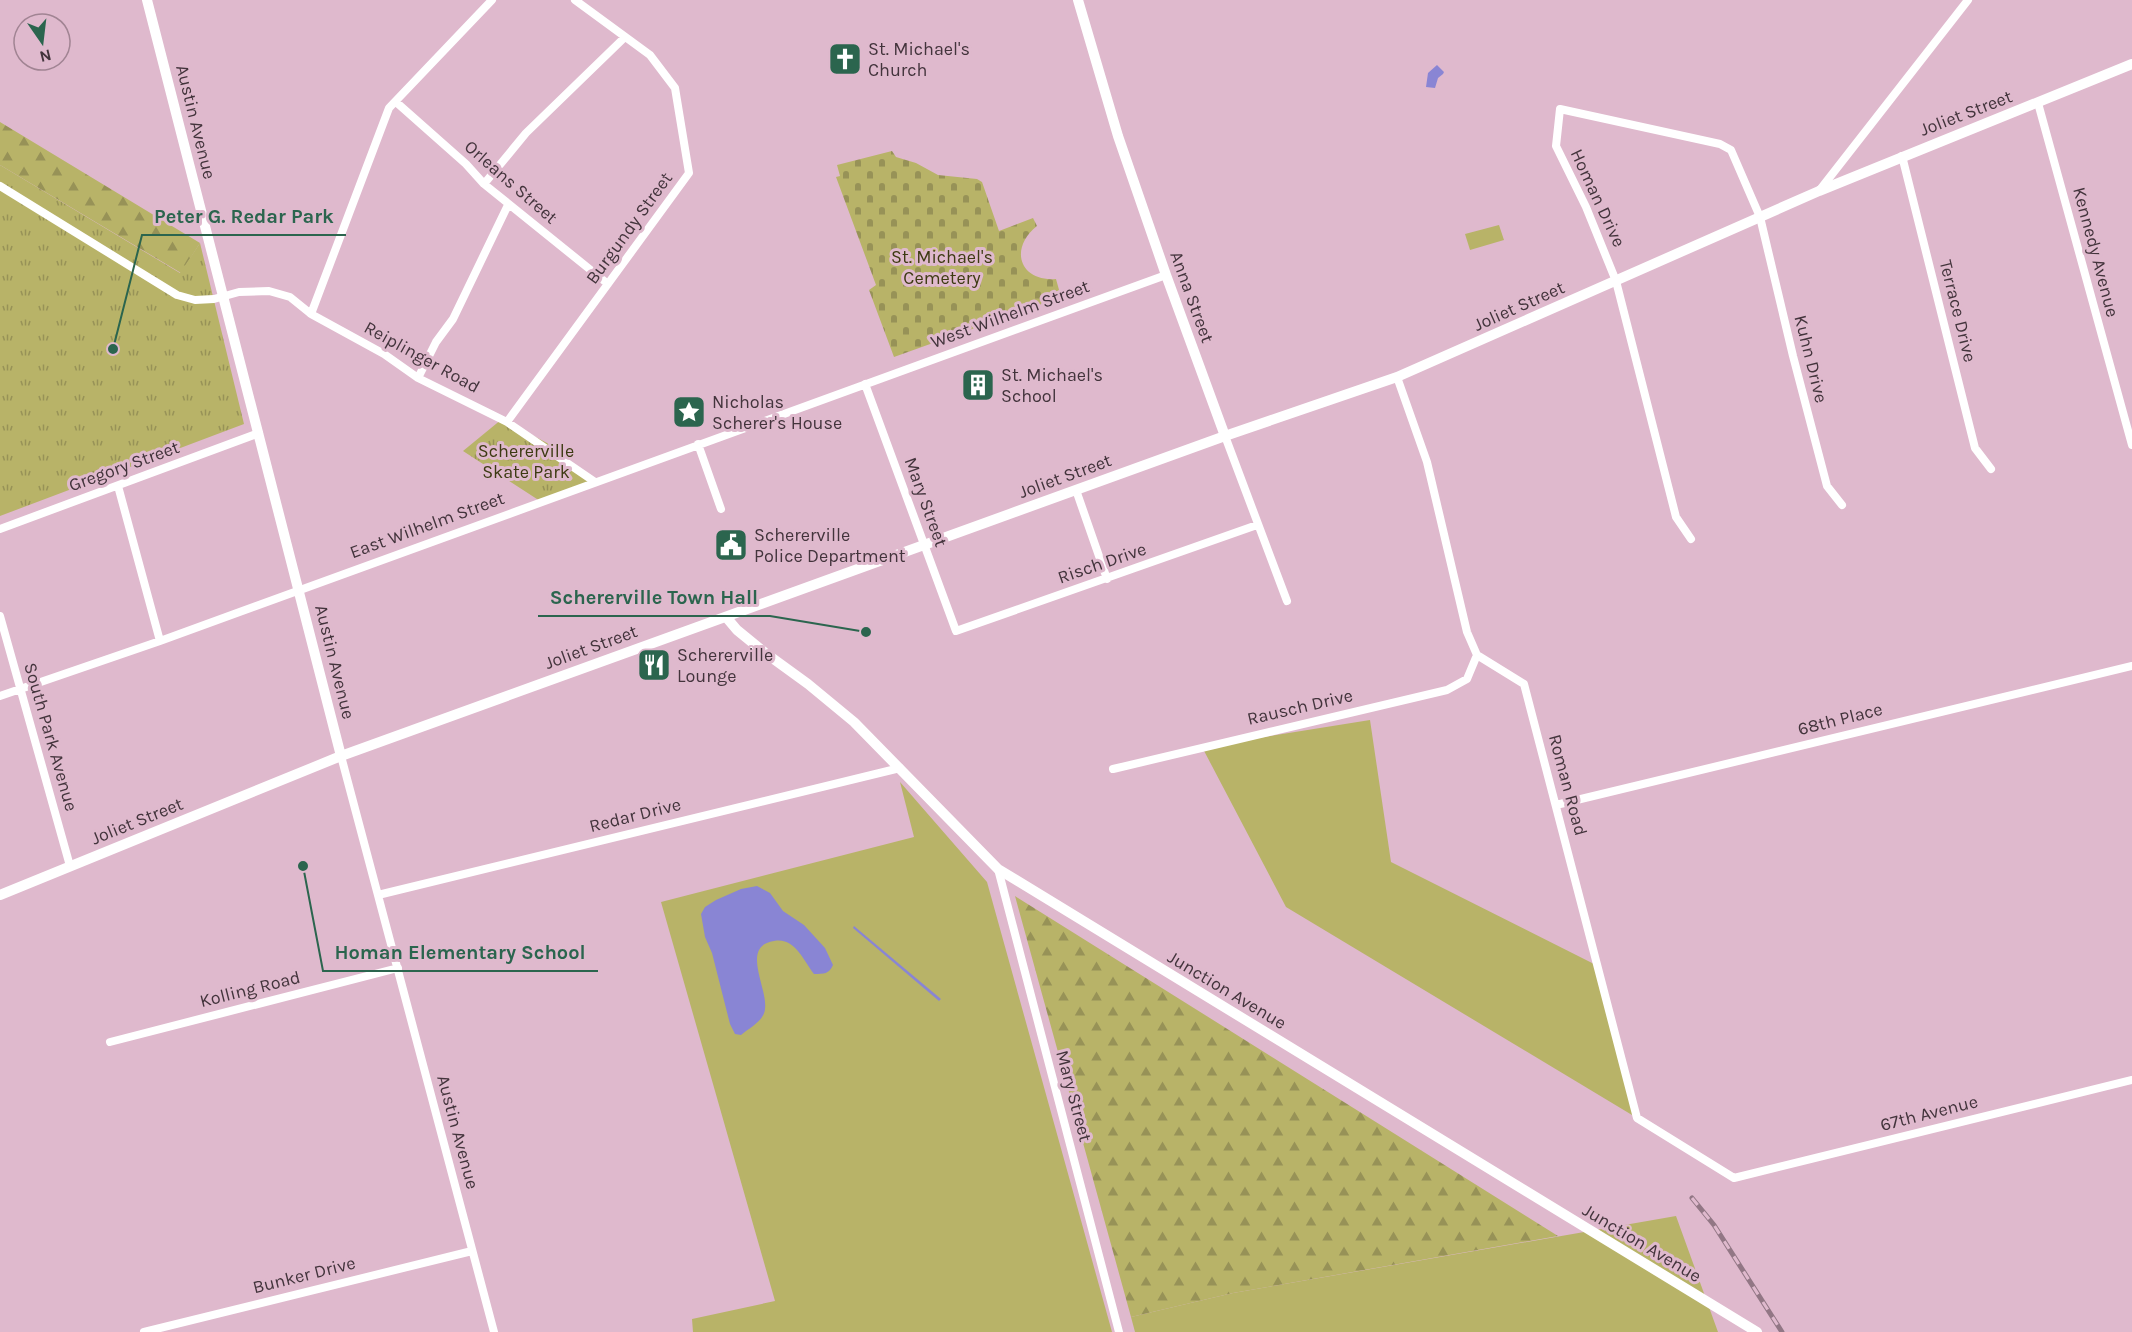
<svg xmlns="http://www.w3.org/2000/svg" width="2132" height="1332" font-family="Karla,sans-serif">
  <style>
    .green { fill: #b8b368 }
    .forest { fill: url(#forest-firs) }
    .cemetery { fill: url(#cemetery-stones) }
    .park { fill: url(#park-tufts) }
    .water { fill: #8985d4 }
    .lines { fill: none; stroke-linecap: round; stroke-linejoin: round }
    .minor { stroke: #fff; stroke-width: 8 }
    .tertiary { stroke: #fff; stroke-width: 10 }
    .rail-casing { stroke: #927785; stroke-width: 5 }
    .rail { stroke: #dfb9cd; stroke-width: 3; stroke-dasharray: 9; stroke-linecap: butt }
    .labels { text-anchor: middle; stroke-width: 6; stroke-linejoin: round; paint-order: stroke }
    .poi-label { font-size: 18px; fill: #43343c; stroke: #dfb9cd; text-anchor: start }
    .street-label { font-size: 18px; fill: #43343c; stroke: #dfb9cd }
    .park-label { font-size: 18px; fill: #3d3a12; stroke: #dfb9cd }
    .leader { fill: none; stroke: #2b654e; stroke-width: 2 }
    .callout-dot { fill: #2b654e; stroke: #dfb9cd; stroke-width: 2 }
    .callout-label { font-size: 20px; text-anchor: middle; font-weight: bold; fill: #2b654e; stroke: #dfb9cd; stroke-width: 6; stroke-linejoin: round; paint-order: stroke }
  </style>
  <defs>
    <pattern id="forest-firs" width="22" height="20" patternUnits="userSpaceOnUse" patternTransform="scale(1.5)"><rect width="22" height="20" fill="#b8b368"/><path d="M5 1l3.5 6h-7zM16 11l3.5 6h-7z" fill="#979257"/></pattern>
    <pattern id="cemetery-stones" width="16" height="16" patternUnits="userSpaceOnUse" patternTransform="scale(1.5)"><rect width="16" height="16" fill="#b8b368"/><path d="M2 7V4a2 2 0 0 1 4 0v3zM10 15v-3a2 2 0 0 1 4 0v3z" fill="#979257"/></pattern>
    <pattern id="park-tufts" width="24" height="20" patternUnits="userSpaceOnUse" patternTransform="scale(1.5)"><rect width="24" height="20" fill="#b8b368"/><path d="M3 7l-1-3M5 7V3M7 7l1-3M15 17l-1-3M17 17v-4M19 17l1-3" fill="none" stroke="#979257"/></pattern>
  </defs>
  <rect width="100%" height="100%" fill="#dfb9cd"/>
  <path class="green" d="M1499 225 1504 240 1470 250 1465 234Z
    M1370 720 1391 862 1598 966 1637 1118 1286 907 1202 747Z
    M900 782 987 882 1112 1332H693L692 1319 775 1301 661 902 914 837Z
    M1676 1216 1718 1332H1135L1131 1317 1233 1293Z"/>
  <path class="forest" d="M0 122 200 243 181 273 0 165Z
    M1015 896 1558 1236 1233 1293 1131 1317Z"/>
  <path class="cemetery" d="M892 151 896 157 916 163 938 175 977 179 982 182 999 231 1033 218 1037 226C1009 248 1019 282 1056 279L1061 297 894 357 869 290 876 285 836 177 840 176 837 165Z"/>
  <path class="park" d="M0 165 180 273 200 243 244 424 0 516Z
    M502 419 547 443 595 482 540 501 463 451Z"/>
  <path class="water" d="M1437 65 1444 72 1443 74 1438 78 1435 88 1426 87 1428 73Z
    M757 886 770 893 783 911 804 925 825 948 833 965C829 974 824 974 814 974 803 960 795 937 774 941 740 946 768 988 765 1009 764 1021 749 1028 741 1035L735 1034 730 1024 712 953 705 937 701 914 705 907 716 900 741 889Z
    M854 926 941 999 939 1001 853 928Z"/>
  <g class="lines">
    <path class="minor" d="M396 102 466 164 484 184 608 284
      M2038 103 2132 445
      M1902 156 1975 448 1991 469
      M484 184 526 133 625 37
      M0 186 177 295 195 300 214 299 239 292 269 291 290 297 311 314 384 354 418 378 507 422 595 482
      M1819 191 1968 0
      M311 314 389 108 492 0
      M1397 377 1427 462 1467 632 1477 655 1524 684 1637 1118 1734 1178 2132 1080
      M418 378 436 342 453 319 508 205
      M865 384 956 631 1257 525
      M507 422 689 173 675 88 650 55 575 0
      M1225 436 1287 601
      M698 444 721 509
      M118 486 160 641
      M1076 490 1107 579
      M0 529 259 433
      M1691 539 1676 517 1616 281 1586 207 1556 146 1560 109 1720 144 1731 150 1760 217 1793 356 1827 486 1842 505
      M0 616 70 866
      M0 696 160 641 1166 275
      M341 756 494 1332
      M1113 769 1447 690 1467 679 1477 655
      M1556 805 2132 666
      M998 869 1119 1332
      M378 895 900 768
      M110 1042 398 968
      M144 1332 472 1251"/>
    <path class="tertiary" d="M147 0 341 756
      M1078 0 1118 136 1166 275 1225 436
      M726 617 737 630 764 652 808 684 854 722 998 869 1757 1332
      M0 895 341 756 1225 436 1397 377 1819 191 2132 64"/>
    <g class="rail-casing">
      <path id="rail" d="M1692 1198 1714 1225 1782 1332"/>
    </g>
    <use href="#rail" class="rail"/>
  </g>
  <defs>
    <g id="church-square" transform="scale(1.725)"><rect x="-9" y="-9" width="18" height="18" rx="4" fill="#2b654e" stroke="#dfb9cd"/><path d="M-1.2-6h2.4v3.5h3.3v2.4h-3.3V6h-2.4V-.1h-3.3v-2.4h3.3Z" fill="#fff"/></g>
    <g id="building-square" transform="scale(1.725)"><rect x="-9" y="-9" width="18" height="18" rx="4" fill="#2b654e" stroke="#dfb9cd"/><path d="M-4-6H4V6H1V3H-1V6H-4ZM-2.5-4.3h1.7v1.8h-1.7ZM.8-4.3h1.7v1.8H.8ZM-2.5-1h1.7V.8h-1.7ZM.8-1h1.7V.8H.8Z" fill="#fff"/></g>
    <g id="sight-square" transform="scale(1.725)"><rect x="-9" y="-9" width="18" height="18" rx="4" fill="#2b654e" stroke="#dfb9cd"/><path d="M0-6L1.8-2.2L6-1.7L2.9 1.2L3.7 5.4L0 3.3L-3.7 5.4L-2.9 1.2L-6-1.7L-1.8-2.2Z" fill="#fff"/></g>
    <g id="civic-square" transform="scale(1.725)"><rect x="-9" y="-9" width="18" height="18" rx="4" fill="#2b654e" stroke="#dfb9cd"/><path d="M-.6-6.5H3V-4.5H.6V-3L4-1V1h2V6H-6V1h2V-1L-.6-3ZM-1.2 2.5V6h2.4V2.5Z" fill="#fff"/></g>
    <g id="restaurant-square" transform="scale(1.725)"><rect x="-9" y="-9" width="18" height="18" rx="4" fill="#2b654e" stroke="#dfb9cd"/><path d="M-5-6h1v4h1v-4h1v4h1v-4h1v5L-1.5 .5V6h-2V.5L-5-1ZM5-6V6H3V1.5H1.5Q1.5-4 5-6Z" fill="#fff"/></g>
  </defs>
  <g fill-rule="evenodd">
    <use href="#church-square" x="845" y="59"/>
    <use href="#building-square" x="978" y="385"/>
    <use href="#sight-square" x="689" y="412"/>
    <use href="#civic-square" x="731" y="545"/>
    <use href="#restaurant-square" x="654" y="665"/>
  </g>
  <g class="labels">
    <g class="poi-label">
      <text x="868" y="55">St. Michael's<tspan x="868" dy="21">Church</tspan></text>
      <text x="1001" y="381">St. Michael's<tspan x="1001" dy="21">School</tspan></text>
      <text x="712" y="408">Nicholas<tspan x="712" dy="21">Scherer's House</tspan></text>
      <text x="754" y="541">Schererville<tspan x="754" dy="21">Police Department</tspan></text>
      <text x="677" y="661">Schererville<tspan x="677" dy="21">Lounge</tspan></text>
    </g>
    <g class="street-label">
      <text transform="translate(1966 113) rotate(-21)" y="6">Joliet Street</text>
      <text transform="translate(196 122) rotate(76)" y="6">Austin Avenue</text>
      <text transform="translate(511 182) rotate(41)" y="6">Orleans Street</text>
      <text transform="translate(1598 198) rotate(65)" y="6">Homan Drive</text>
      <text transform="translate(629 228) rotate(-54)" y="6">Burgundy Street</text>
      <text transform="translate(2096 252) rotate(75)" y="6">Kennedy Avenue</text>
      <text transform="translate(1192 297) rotate(70)" y="6">Anna Street</text>
      <text transform="translate(1519 306) rotate(-24)" y="6">Joliet Street</text>
      <text transform="translate(1958 311) rotate(76)" y="6">Terrace Drive</text>
      <text transform="translate(1010 314) rotate(-20)" y="6">West Wilhelm Street</text>
      <text transform="translate(422 357) rotate(29)" y="6">Reiplinger Road</text>
      <text transform="translate(1811 359) rotate(76)" y="6">Kuhn Drive</text>
      <text transform="translate(124 466) rotate(-20)" y="6">Gregory Street</text>
      <text transform="translate(1065 476) rotate(-20)" y="6">Joliet Street</text>
      <text transform="translate(926 502) rotate(70)" y="6">Mary Street</text>
      <text transform="translate(427 525) rotate(-20)" y="6">East Wilhelm Street</text>
      <text transform="translate(1102 563) rotate(-19)" y="6">Risch Drive</text>
      <text transform="translate(591 647) rotate(-20)" y="6">Joliet Street</text>
      <text transform="translate(335 662) rotate(76)" y="6">Austin Avenue</text>
      <text transform="translate(1300 707) rotate(-13)" y="6">Rausch Drive</text>
      <text transform="translate(1840 719) rotate(-14)" y="6">68th Place</text>
      <text transform="translate(51 737) rotate(74)" y="6">South Park Avenue</text>
      <text transform="translate(1568 785) rotate(75)" y="6">Roman Road</text>
      <text transform="translate(635 815) rotate(-14)" y="6">Redar Drive</text>
      <text transform="translate(137 821) rotate(-22)" y="6">Joliet Street</text>
      <text transform="translate(250 989) rotate(-14)" y="6">Kolling Road</text>
      <text transform="translate(1227 990) rotate(31)" y="6">Junction Avenue</text>
      <text transform="translate(1074 1096) rotate(75)" y="6">Mary Street</text>
      <text transform="translate(1929 1113) rotate(-14)" y="6">67th Avenue</text>
      <text transform="translate(458 1132) rotate(75)" y="6">Austin Avenue</text>
      <text transform="translate(1642 1243) rotate(31)" y="6">Junction Avenue</text>
      <text transform="translate(304 1275) rotate(-14)" y="6">Bunker Drive</text>
    </g>
    <g class="park-label">
      <text x="942" y="263">St. Michael's<tspan x="942" dy="21">Cemetery</tspan></text>
      <text x="526" y="457">Schererville<tspan x="526" dy="21">Skate Park</tspan></text>
    </g>
  </g>
  <path class="leader" d="M113 349L142 235H346M866 632L770 616H538M303 866L323 971H598"/>
  <g class="callout-dot">
    <circle cx="113" cy="349" r="6"/>
    <circle cx="866" cy="632" r="6"/>
    <circle cx="303" cy="866" r="6"/>
  </g>
  <g class="callout-label">
    <text x="244" y="223">Peter G. Redar Park</text>
    <text x="654" y="604">Schererville Town Hall</text>
    <text x="460" y="959">Homan Elementary School</text>
  </g>
  <g transform="translate(42 42) rotate(166)"><circle r="28" fill="#dfb9cd" stroke="#a18493" stroke-width="1.5"/>
  <path d="M0-4.5L10 22L0 15L-10 22Z" fill="#2b654e"/>
  <text y="-9" font-size="16" font-weight="bold" text-anchor="middle" fill="#43343c">N</text>
  </g>
</svg>
